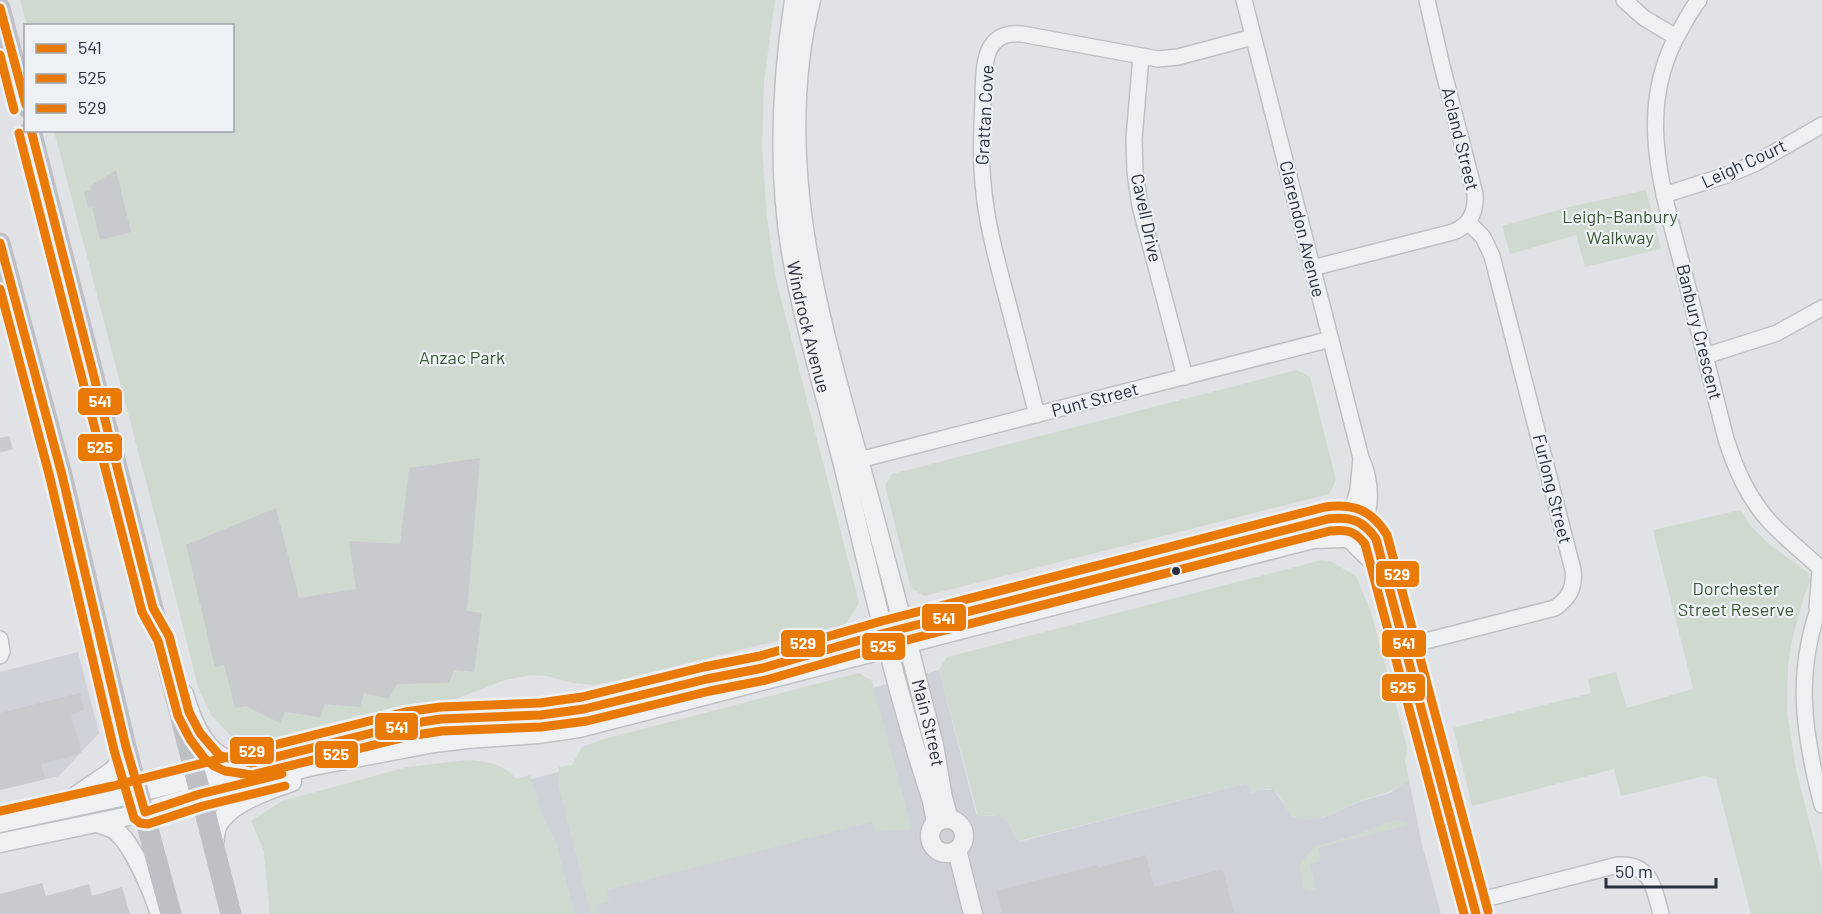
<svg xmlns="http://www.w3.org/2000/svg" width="1822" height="914" font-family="Barlow,sans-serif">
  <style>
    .built { fill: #ced1d8 }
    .green { fill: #d0d9d0 }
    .building { fill: #c8cacd }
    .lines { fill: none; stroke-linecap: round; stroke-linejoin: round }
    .minor-casing { stroke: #bec0c3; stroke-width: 18 }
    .tertiary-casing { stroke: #bec0c3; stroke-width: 21 }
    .minor { stroke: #eff0f2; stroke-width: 15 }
    .tertiary { stroke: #eff0f2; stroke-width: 18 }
    .secondary { stroke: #bec0c5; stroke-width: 21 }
    .bus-1-casing { stroke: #edf0f5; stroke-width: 14 }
    .bus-2-casing { stroke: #edf0f5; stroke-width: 14 }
    .bus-3-casing { stroke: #edf0f5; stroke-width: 14 }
    .bus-1 { stroke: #ea7a06; stroke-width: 9 }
    .bus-2 { stroke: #ea7a06; stroke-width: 9 }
    .bus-3 { stroke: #ea7a06; stroke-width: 9 }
    .bus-dot { fill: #282f3d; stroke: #edf0f5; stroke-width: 2 }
    .labels { text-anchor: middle; stroke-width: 4.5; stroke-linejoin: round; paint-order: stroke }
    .street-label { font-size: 18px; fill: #282f3d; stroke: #edf0f5 }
    .park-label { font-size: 18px; fill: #3b5935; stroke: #edf0f5 }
    .line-badge { stroke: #edf0f5; stroke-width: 2 }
    .badge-label { font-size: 16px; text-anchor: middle; font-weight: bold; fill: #fff }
  </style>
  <rect width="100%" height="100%" fill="#e0e2e5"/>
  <path class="built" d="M78 652 99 733 59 776 0 790V672Z
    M939 670 976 813 978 816H1000L1007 820 1019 842 1247 783 1263 790H1274L1293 817 1300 819 1323 818 1361 801 1390 793 1409 780 1421 840 1441 914H270L264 851Z"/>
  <path class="green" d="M20 0H775L764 82 762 148 767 217 775 275 859 603 846 624 611 682 594 685 573 683 547 676 531 675 505 680 456 699 370 713 265 740 231 736 211 715 198 687 166 558 54 131 232 130V26L27 25Z
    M1646 190 1661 249 1585 267 1576 235 1510 254 1502 226 1569 207Z
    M1297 370 1310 377 1336 480 1329 494 925 596 911 588 885 486 892 474Z
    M1740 510 1751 526 1770 545 1807 572 1810 581 1803 599 1791 644 1788 667 1787 711 1796 770 1822 871V914H1751L1716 779 1704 776 1621 796 1614 769 1472 806 1453 728 1591 693 1588 679 1616 672 1627 708 1693 689 1653 530Z
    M1322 560 1330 561 1356 576 1371 612 1407 747 1405 762 1409 780C1392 794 1378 794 1358 802 1339 809 1322 823 1300 819 1283 817 1284 789 1268 789 1262 789 1256 792 1250 794L1247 783 1016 842C1008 817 1004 814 978 816L939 670 947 657Z
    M859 673 872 681 912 829 875 832 872 822 607 890 609 902 596 905 598 914H591L558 784 559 767 572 765 582 747 604 739Z
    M468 760C491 762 500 763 517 779L530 775 542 815 556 842 575 914H270L264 851 251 821 282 801 407 767Z
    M1399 820 1412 824 1318 848 1321 861 1310 864 1316 889 1309 891 1303 888 1299 867 1309 852 1315 847 1361 833 1385 823Z"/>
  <path class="building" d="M116 170 131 232 100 240 92 207 88 208 84 192 91 190 90 186Z
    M9 436 13 449 0 453V438Z
    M480 458 467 611 482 613 474 672 454 670 449 683 397 684 389 699 364 693 360 707 325 704 320 717 285 712 280 723 246 706 235 708 224 665 215 667 186 545 276 508 299 598 356 589 349 541 400 544 409 468Z
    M80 693 84 710 71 714 81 751 77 755 41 764 45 779 0 790V713Z
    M1146 855 1154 887 1223 869 1234 914H1002L996 891 1097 865 1098 868Z
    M42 883 46 896 89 884 92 896 122 887 130 914H0V894Z"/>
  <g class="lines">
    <g class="minor-casing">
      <path id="minor" d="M1244 0 1361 458C1375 488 1370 516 1356 545L1344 538 1358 490 1361 458
        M1624 0 1644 18 1676 37
        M1699 0C1692 8 1687 18 1682 27 1632 109 1664 194 1686 280 1699 333 1713 386 1726 439 1736 470 1748 498 1770 522 1785 538 1803 552 1819 567
        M1141 56 1134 139 1135 172 1140 206 1185 377
        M1664 195 1730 174 1756 163 1822 125
        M1312 268 1453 232C1471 225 1476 211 1475 194L1441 62 1427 0
        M1705 356 1777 333 1822 308
        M1037 415C1027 376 1017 338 1007 299 997 261 986 222 983 183 980 155 982 127 983 100 984 70 981 30 1022 34L1158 59 1178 57 1253 37
        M859 460 1331 339
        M1822 599C1794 670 1803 732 1822 805
        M1817 608 1820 571
        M0 639 2 652 0 656
        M1406 646 1555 608C1569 598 1575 588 1573 570L1492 256 1483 237 1468 222
        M1473 902 1618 865C1651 863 1654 888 1661 914"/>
    </g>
    <g class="tertiary-casing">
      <g id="tertiary">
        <path id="s1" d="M794 0C781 85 777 168 791 252 804 328 828 402 846 477 872 584 897 695 932 801L936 822"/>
        <path id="s2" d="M811 0C772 157 817 309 859 460 885 555 910 650 934 745L943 798 949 819"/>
        <path d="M1356 545 1385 573"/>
        <path d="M184 694C190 715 200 743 219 755 227 761 238 761 247 762"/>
        <path d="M61 806 111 772 118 765 126 747"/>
        <circle cx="947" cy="836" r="17"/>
        <path d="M0 823 116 798 210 775 347 738 408 724 441 719 541 715 584 709 707 679 763 668 885 633 1328 519C1353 515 1362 518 1376 539L1406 646 1476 914"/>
        <path d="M97 823C103 825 110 827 115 830 133 844 153 892 160 914"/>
        <path d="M0 843 129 816 221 789 313 766 434 743 467 739 538 734 579 728 1313 539 1344 538"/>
        <path d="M214 844C215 838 215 830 218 825 229 803 271 789 292 782"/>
        <path d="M957 850 973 914"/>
      </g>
    </g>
    <use href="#minor" class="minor"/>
    <use href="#tertiary" class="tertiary"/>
    <path class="secondary" d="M0 8 26 107
      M31 130 231 914
      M0 243 62 475 126 747 171 914"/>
    <g class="bus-1-casing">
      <path id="bus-1" d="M0 8 26 105
        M31 130 153 608 169 636 189 712 200 733 220 756 252 763 408 724 441 719 541 715 584 709 707 679 763 668 885 633 1328 519C1350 516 1363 520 1376 539L1476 914
        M0 243 62 475 126 747 145 812 200 794 282 774"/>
    </g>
    <g class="bus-2-casing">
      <path id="bus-2" d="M0 55 14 110
        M19 133 142 612 158 641 178 716 190 739 204 758 214 766 225 771 252 775 410 736 442 731 541 727 587 721 710 691 766 680 888 645 1330 531C1347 529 1355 531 1365 544L1464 914
        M0 289 50 478 114 750 134 818 140 823 148 824 203 806 285 786"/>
    </g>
    <g class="bus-3-casing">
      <path id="bus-3" d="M0 811 113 786 405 712 441 707 540 703 582 697 704 667 760 656 882 621 1325 507C1353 503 1372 510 1387 535L1488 911"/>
    </g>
    <use href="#bus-1" class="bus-1"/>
    <use href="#bus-2" class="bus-2"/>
    <use href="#bus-3" class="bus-3"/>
  </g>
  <circle class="bus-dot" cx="1176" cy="571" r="5"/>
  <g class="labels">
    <g class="street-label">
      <text transform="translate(985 115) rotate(-87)" y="6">Grattan Cove</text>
      <text transform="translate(1460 139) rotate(76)" y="6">Acland Street</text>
      <text transform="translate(1744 164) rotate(-25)" y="6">Leigh Court</text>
      <text transform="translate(1146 218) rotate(78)" y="6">Cavell Drive</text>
      <text transform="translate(1302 229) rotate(76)" y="6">Clarendon Avenue</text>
      <text dy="6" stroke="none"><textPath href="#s1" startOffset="330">Windrock Avenue</textPath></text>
      <text transform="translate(1699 332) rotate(76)" y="6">Banbury Crescent</text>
      <text transform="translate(1095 400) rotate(-15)" y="6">Punt Street</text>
      <text transform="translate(1552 489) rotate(76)" y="6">Furlong Street</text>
      <text dy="6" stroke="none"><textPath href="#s2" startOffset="740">Main Street</textPath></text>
    </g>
    <g class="park-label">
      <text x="1620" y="223">Leigh-Banbury<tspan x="1620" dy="21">Walkway</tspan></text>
      <text x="462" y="364">Anzac Park</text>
      <text x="1736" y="595">Dorchester<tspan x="1736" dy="21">Street Reserve</tspan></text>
    </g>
  </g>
  <g class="line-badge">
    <rect x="77" y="387" width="46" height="29" rx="6" fill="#ea7a06"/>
    <rect x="77" y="433" width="46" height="29" rx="6" fill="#ea7a06"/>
    <rect x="1375" y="560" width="45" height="28" rx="6" fill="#ea7a06"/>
    <rect x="921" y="603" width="46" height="29" rx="6" fill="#ea7a06"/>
    <rect x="1381" y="629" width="46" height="29" rx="6" fill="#ea7a06"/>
    <rect x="780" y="629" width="46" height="29" rx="6" fill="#ea7a06"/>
    <rect x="861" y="632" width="45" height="29" rx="6" fill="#ea7a06"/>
    <rect x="1381" y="673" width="45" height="29" rx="6" fill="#ea7a06"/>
    <rect x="374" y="712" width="45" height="29" rx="6" fill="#ea7a06"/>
    <rect x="229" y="736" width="46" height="29" rx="6" fill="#ea7a06"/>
    <rect x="314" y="740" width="45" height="29" rx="6" fill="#ea7a06"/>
  </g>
  <g class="badge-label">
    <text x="100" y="407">541</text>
    <text x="100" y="453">525</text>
    <text x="1397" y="580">529</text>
    <text x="944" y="624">541</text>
    <text x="1404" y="649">541</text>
    <text x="803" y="649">529</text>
    <text x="883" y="652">525</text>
    <text x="1403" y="693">525</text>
    <text x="397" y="733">541</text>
    <text x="252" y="757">529</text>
    <text x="336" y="760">525</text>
  </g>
  <rect x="24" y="24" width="210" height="108" fill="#edf0f5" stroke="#9ea3ab" stroke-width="1.5"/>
  <rect x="36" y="44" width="30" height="9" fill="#ea7a06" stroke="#9ea3ab" stroke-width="1.5"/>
  <text x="78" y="54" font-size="18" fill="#282f3d">541</text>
  <rect x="36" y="74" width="30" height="9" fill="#ea7a06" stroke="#9ea3ab" stroke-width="1.5"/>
  <text x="78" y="84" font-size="18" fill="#282f3d">525</text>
  <rect x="36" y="104" width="30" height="9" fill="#ea7a06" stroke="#9ea3ab" stroke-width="1.5"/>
  <text x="78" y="114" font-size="18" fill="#282f3d">529</text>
  <path d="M1606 878v9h110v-9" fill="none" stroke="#282f3d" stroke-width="3"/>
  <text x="1615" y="878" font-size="18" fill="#282f3d" stroke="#edf0f5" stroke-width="4.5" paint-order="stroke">50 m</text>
</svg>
